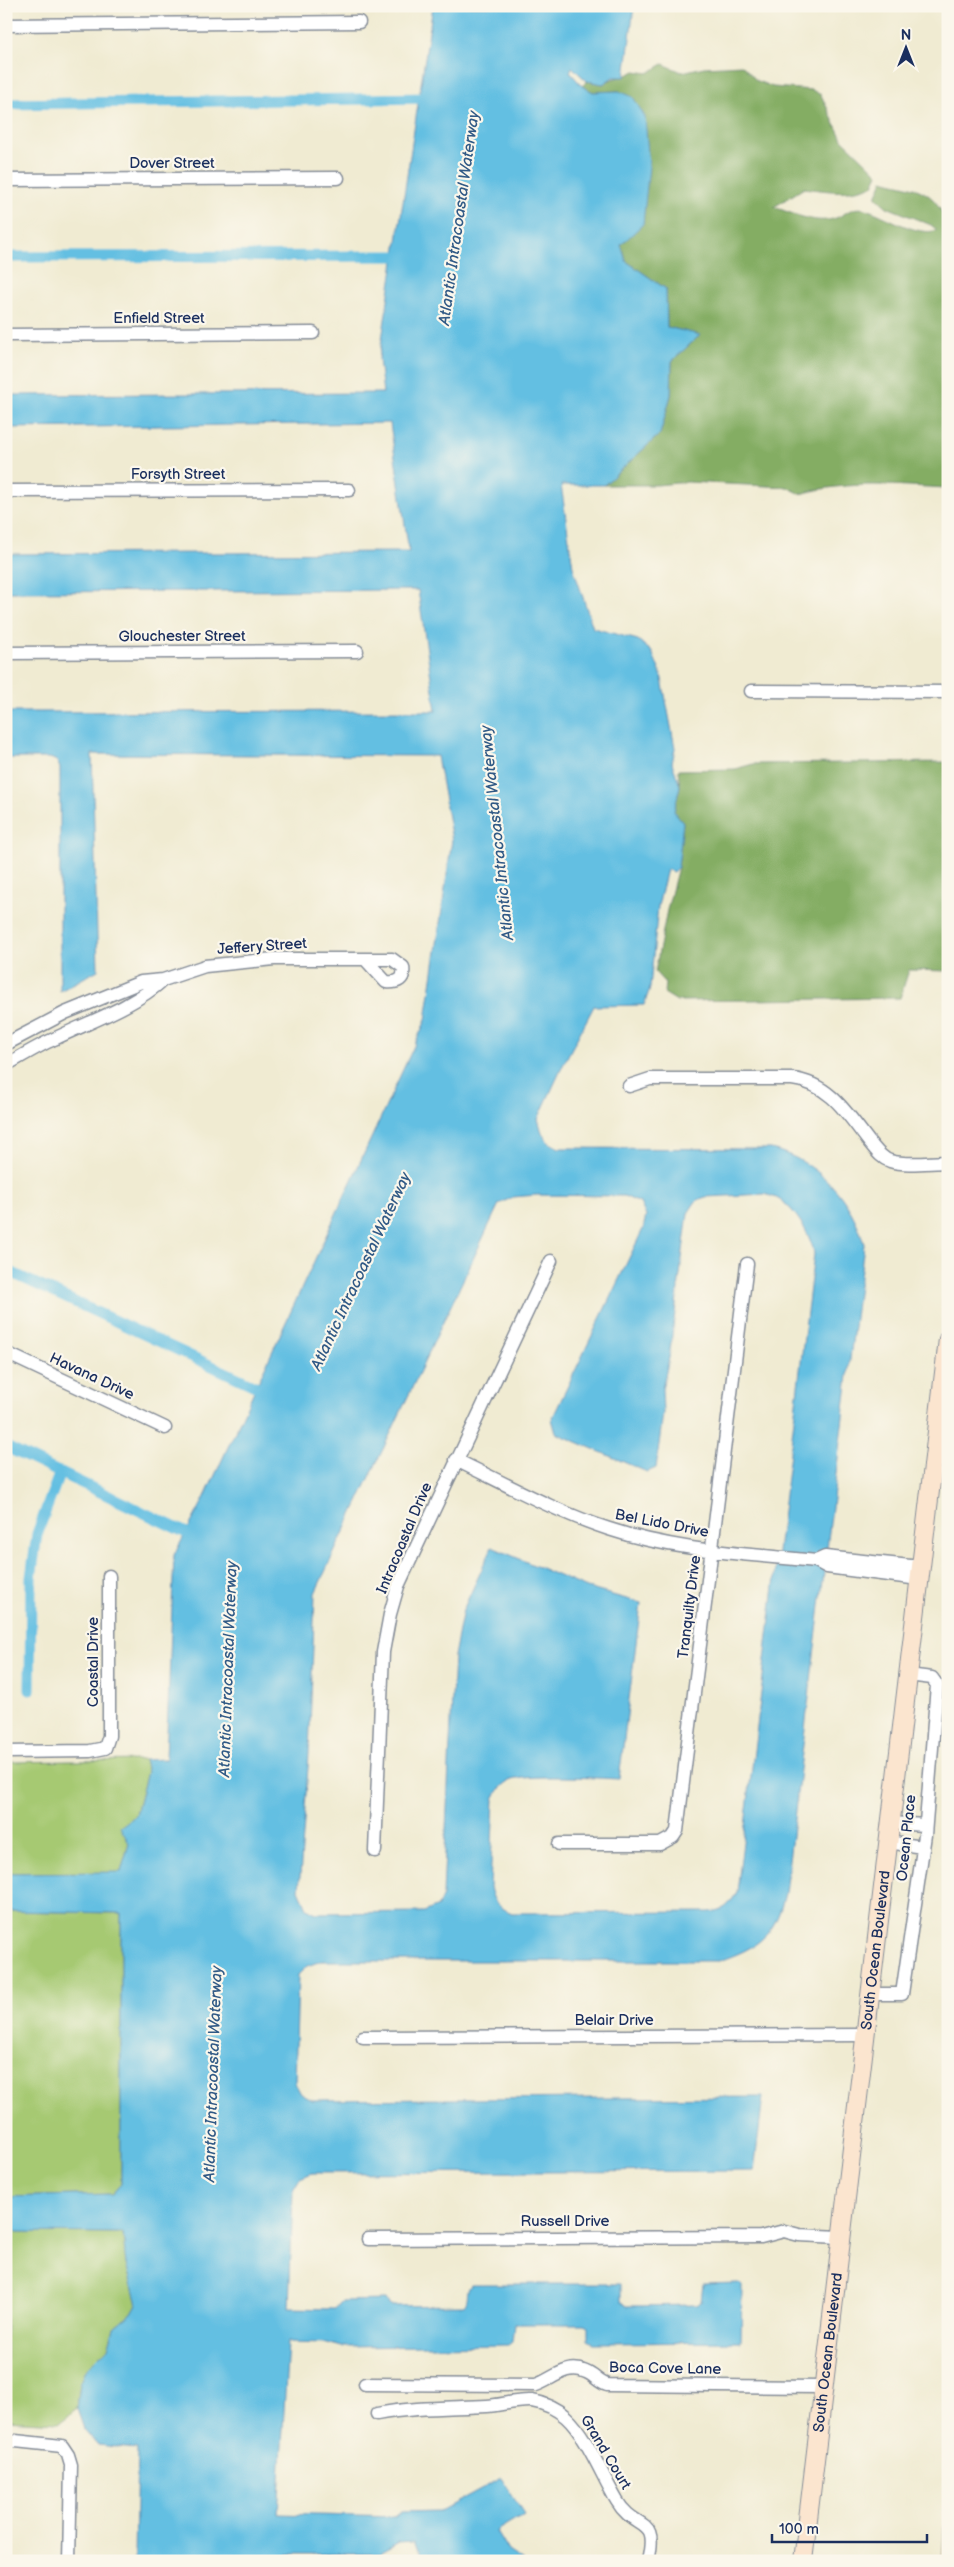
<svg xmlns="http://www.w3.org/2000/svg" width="954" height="2567" font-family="'Balsamiq Sans',sans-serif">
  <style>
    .green { fill: #a6c972; stroke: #607c68 }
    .forest { fill: #84ad64; stroke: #506e61 }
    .sand { fill: #eeda9e; stroke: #84847e }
    .water { fill: #64bfe2; stroke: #4077a0; fill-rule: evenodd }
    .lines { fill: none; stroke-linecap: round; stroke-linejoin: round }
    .canal { stroke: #64bfe2; stroke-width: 11 }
    .minor-casing { stroke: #868d98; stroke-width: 15 }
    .secondary-casing { stroke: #868d98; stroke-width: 20 }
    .minor { stroke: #fff; stroke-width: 12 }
    .secondary { stroke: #fbe5cf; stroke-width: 18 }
    .labels { text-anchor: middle; stroke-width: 4.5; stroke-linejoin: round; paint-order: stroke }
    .street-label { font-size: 15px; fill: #1b2f5e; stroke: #fbf7ec }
    .water-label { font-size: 16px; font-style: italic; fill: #315a86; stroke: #fbf7ec }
  </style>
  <rect width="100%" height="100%" fill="#fbf7ec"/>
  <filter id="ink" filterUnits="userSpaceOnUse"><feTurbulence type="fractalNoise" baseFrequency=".02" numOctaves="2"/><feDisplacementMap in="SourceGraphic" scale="10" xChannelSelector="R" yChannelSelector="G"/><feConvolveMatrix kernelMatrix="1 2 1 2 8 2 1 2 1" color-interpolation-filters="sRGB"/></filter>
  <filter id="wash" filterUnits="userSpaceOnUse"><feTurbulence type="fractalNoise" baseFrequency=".0096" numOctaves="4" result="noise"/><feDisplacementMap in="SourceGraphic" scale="20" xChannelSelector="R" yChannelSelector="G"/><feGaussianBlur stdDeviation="1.12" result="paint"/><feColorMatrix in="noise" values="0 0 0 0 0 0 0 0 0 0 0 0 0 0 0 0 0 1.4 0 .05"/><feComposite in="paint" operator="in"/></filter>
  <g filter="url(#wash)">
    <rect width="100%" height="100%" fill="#f0ebd2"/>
    <path class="green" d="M144 1760 147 1772 121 1873H6V1762Z
      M6 1911 121 1913V2184L112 2194 6 2197Z
      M13 2232 123 2233 126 2264 137 2304 132 2313 114 2328 108 2348 86 2370 80 2383 77 2409 59 2423 6 2420V2242Z"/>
    <path class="forest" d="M663 64 682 72 704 67 742 65 757 81 773 87 812 90 821 95 842 139 878 174 873 185C849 195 829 191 804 188L774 207C792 213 814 224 833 219 845 216 851 205 865 209 884 214 918 238 937 230L931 225 887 207 876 197 883 180C902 186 924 186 937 204 942 210 944 219 948 226V488C900 486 847 480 801 494L787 487 687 482 657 485H604L660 434 671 395 672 361 700 335 667 327 666 289 626 261 621 245 643 223 619 91 593 92 582 86 587 81 603 84C614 76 624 78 635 71L648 73Z
      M948 762V971L909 970 900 998 677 1001 664 993 665 983 655 972 667 910 678 867 683 822 674 811 680 786 678 770 735 769 753 764Z"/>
    <path class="sand" d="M948 2470V2561H942Z"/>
    <path class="water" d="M433 6H634L625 77H613L603 84 587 81 572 67 570 72 582 86 593 92 619 91 633 97 645 117 649 166 643 224 621 245 626 261 666 289 667 327 700 335 672 361 671 395 660 434 604 485H561L573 567 593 628 638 640 652 652 661 674 675 748 672 763 680 786 674 811 683 822 678 867 673 872 667 869 658 906 650 988 644 1005 594 1006 564 1063 538 1119 542 1133 548 1142 559 1148 771 1149C817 1160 852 1199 864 1244L785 1893C775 1936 759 1947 719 1961H321L307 1966 298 1975 295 2083 301 2094 312 2100 763 2097 754 2171 312 2173 300 2178 293 2190 289 2308 335 2309 342 2301 386 2300 390 2306 464 2305C470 2299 465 2290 471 2284H621V2301L627 2306 697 2305 701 2302 703 2284 739 2283 742 2286 741 2342 594 2343 588 2340V2326L584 2324H514L512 2342 508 2345 342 2347 327 2343 288 2342 278 2514 395 2517 401 2512 440 2511 501 2478 524 2514 496 2531 508 2551 523 2561H425L414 2542 399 2543 379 2554H287L280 2561H135L137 2449 98 2445 84 2429 77 2409 80 2383 86 2370 108 2348 114 2328 132 2313 137 2304 126 2264 123 2233 13 2232 6 2242V2197L112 2194 121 2184V1913L6 1911V1873L121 1872 129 1843 120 1827 136 1815 147 1772 144 1760 166 1759 174 1555 203 1501 426 1020 452 840 437 756 92 754 98 970 60 991V768L57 761 50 758H6V712L436 711 418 590 6 592V554L409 552 390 423 6 428V395L383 393 379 359ZM765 1194C770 1196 776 1197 780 1200 795 1209 812 1237 814 1254L737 1892C729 1906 724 1911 708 1912L512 1913C498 1907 493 1902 490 1887L494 1799C498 1791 501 1786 509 1781 521 1774 599 1778 619 1779L641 1603 587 1588 492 1547 463 1610 454 1656 443 1895 438 1906 424 1912 316 1913 307 1908 299 1890 309 1753 315 1593 499 1204 513 1197 536 1195 624 1196 640 1203 646 1216 643 1229 552 1419 556 1433 647 1472 656 1468 663 1413 662 1389 669 1358 688 1213 696 1201 705 1197Z"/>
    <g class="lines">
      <path class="canal" d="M6 104 432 98
        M6 257 409 256
        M6 1270 270 1393
        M6 1447 199 1539
        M30 1690 31 1578 37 1534 60 1472"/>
    </g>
  </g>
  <g filter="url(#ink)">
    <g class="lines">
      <g class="minor-casing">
        <path id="minor" d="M6 25 359 22
          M6 180 338 178
          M6 335 313 333
          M6 491 349 490
          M6 653 357 651
          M751 691 948 692
          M6 1044 65 1013 141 982 163 980 205 966 274 959H392L403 967C405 980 398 983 386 982L365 959
          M6 1065C22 1056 38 1046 54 1039 91 1021 133 1007 163 980
          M629 1086 650 1079H792C830 1083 848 1115 870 1143 876 1150 881 1158 890 1161 907 1166 930 1162 948 1162
          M6 1353 165 1428
          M456 1460C506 1484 556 1512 609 1529 675 1551 747 1554 816 1561L827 1567 919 1579
          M816 1561 825 1557 920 1567
          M6 1752 90 1751 105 1748 109 1736V1576
          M890 1823 925 1825
          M887 1842 923 1847
          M559 1844H660L673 1837 677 1831 747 1264
          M375 1851 383 1652 390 1614 398 1586 551 1261
          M869 1994H902L925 1835 937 1685 932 1678 908 1675
          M363 2037 864 2035
          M368 2239 761 2237 784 2231 799 2235 840 2237
          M365 2384 536 2385C553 2379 567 2363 586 2372 594 2375 598 2382 607 2385L822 2387
          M377 2414C414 2407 450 2408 487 2406 501 2405 518 2400 532 2401 544 2403 557 2409 566 2417 587 2436 602 2476 617 2501 635 2532 659 2514 648 2561
          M6 2440 62 2446 68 2455 71 2465 69 2561"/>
      </g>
      <g class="secondary-casing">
        <g id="secondary">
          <path id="s1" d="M803 2561 948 1339"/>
        </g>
      </g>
      <use href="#minor" class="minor"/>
      <use href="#secondary" class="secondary"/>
    </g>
  </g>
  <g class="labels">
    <g class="street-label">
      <text x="172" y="168">Dover Street</text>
      <text x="159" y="323">Enfield Street</text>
      <text x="178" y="479">Forsyth Street</text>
      <text x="182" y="641">Glouchester Street</text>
      <text transform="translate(262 946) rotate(-4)" y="5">Jeffery Street</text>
      <text transform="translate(92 1376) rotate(25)" y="5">Havana Drive</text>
      <text transform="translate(662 1523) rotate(11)" y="5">Bel Lido Drive</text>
      <text transform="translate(404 1538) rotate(-67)" y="5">Intracoastal Drive</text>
      <text transform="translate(689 1607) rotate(-83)" y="5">Tranquilty Drive</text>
      <text transform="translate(93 1662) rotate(-90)" y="5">Coastal Drive</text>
      <text transform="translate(906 1838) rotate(-84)" y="5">Ocean Place</text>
      <text dy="5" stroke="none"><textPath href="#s1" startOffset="615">South Ocean Boulevard</textPath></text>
      <text x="614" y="2025">Belair Drive</text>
      <text x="565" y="2226">Russell Drive</text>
      <text dy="5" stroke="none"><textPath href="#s1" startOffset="210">South Ocean Boulevard</textPath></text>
      <text transform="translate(665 2368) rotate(1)" y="5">Boca Cove Lane</text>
      <text transform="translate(606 2452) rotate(59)" y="5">Grand Court</text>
    </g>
    <g class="water-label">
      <text transform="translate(458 218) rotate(-82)" y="6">Atlantic Intracoastal Waterway</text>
      <text transform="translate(496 833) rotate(-96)" y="6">Atlantic Intracoastal Waterway</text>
      <text transform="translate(360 1271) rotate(-65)" y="6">Atlantic Intracoastal Waterway</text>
      <text transform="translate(227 1669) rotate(-88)" y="6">Atlantic Intracoastal Waterway</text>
      <text transform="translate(212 2074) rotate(-88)" y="6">Atlantic Intracoastal Waterway</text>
    </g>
  </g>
  <rect width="954" height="2567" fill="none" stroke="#fbf7ec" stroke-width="25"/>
  <g transform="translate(906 48)" stroke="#fbf7ec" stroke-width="4" paint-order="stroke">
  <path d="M0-4L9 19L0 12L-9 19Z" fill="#1b2f5e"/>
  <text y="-8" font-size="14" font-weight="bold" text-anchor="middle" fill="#1b2f5e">N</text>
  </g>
  <path d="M772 2534v8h155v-8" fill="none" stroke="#1b2f5e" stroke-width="2.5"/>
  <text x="779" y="2534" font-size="15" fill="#1b2f5e" stroke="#fbf7ec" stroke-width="4" paint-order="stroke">100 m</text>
</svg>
